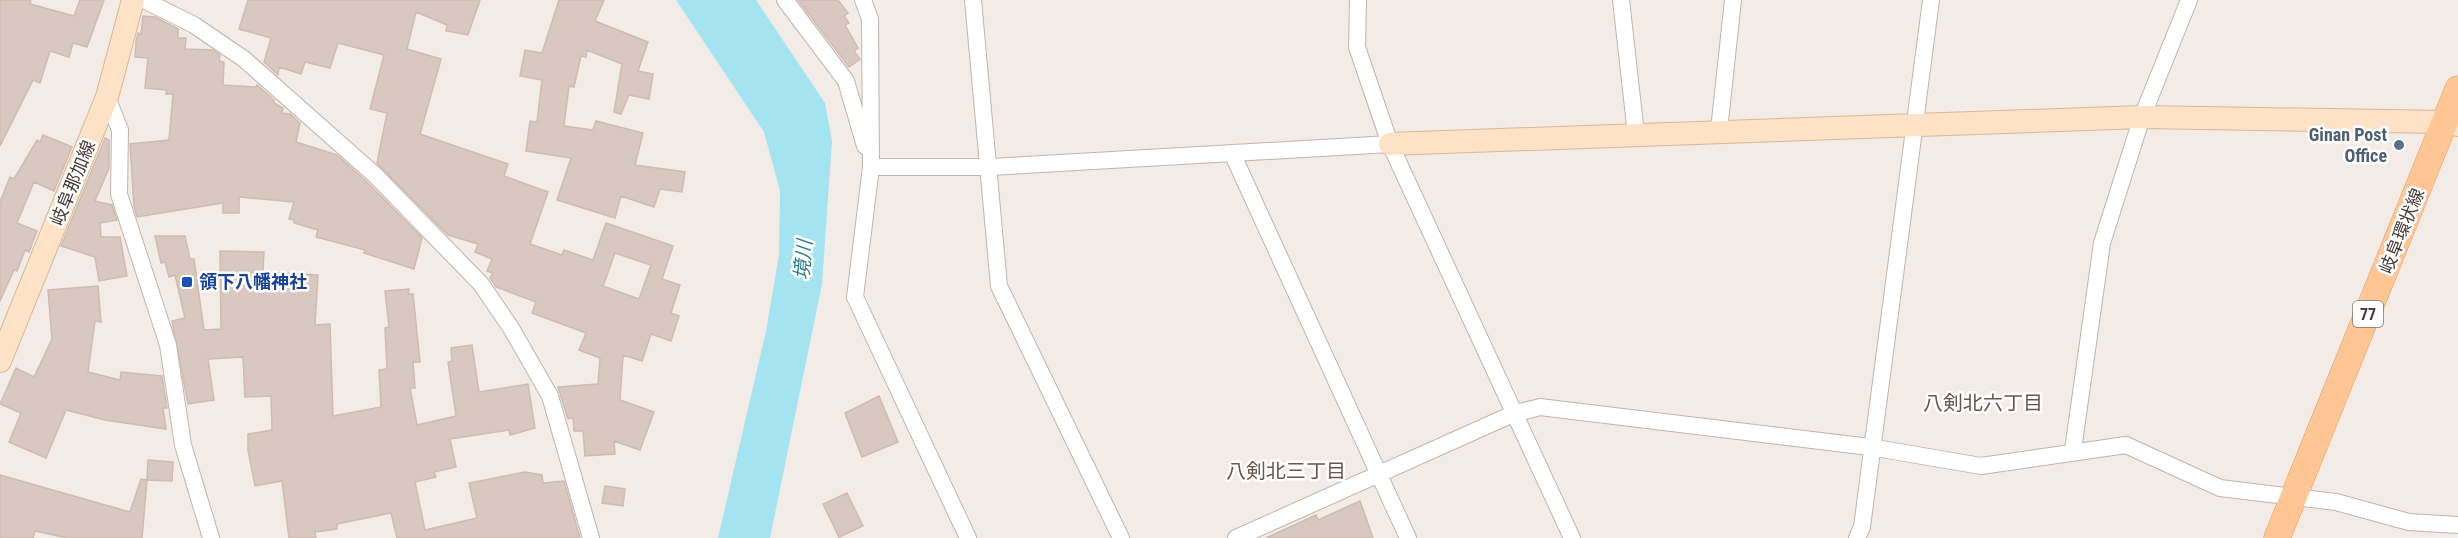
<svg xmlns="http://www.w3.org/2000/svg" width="2458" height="538" font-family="'Roboto Condensed','Noto Sans JP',sans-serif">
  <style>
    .water { fill: #a3e4f0 }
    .building { fill: #d8c8bf; stroke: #cfbbaf; stroke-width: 1.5; fill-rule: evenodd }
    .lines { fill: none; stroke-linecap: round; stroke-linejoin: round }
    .street-casing { stroke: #c1b4ac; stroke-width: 18 }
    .secondary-casing { stroke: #d6b698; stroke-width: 24 }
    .primary-casing { stroke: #e39d64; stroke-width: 27 }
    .street { stroke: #fff; stroke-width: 16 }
    .secondary { stroke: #fee2c5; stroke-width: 22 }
    .primary { stroke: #fec595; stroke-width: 26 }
    .service-dot { fill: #5c6f8a; stroke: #fff; stroke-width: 2 }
    .transit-dot { fill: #1a4fb4; stroke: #fff; stroke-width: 2 }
    .labels { text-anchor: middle; stroke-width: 5; stroke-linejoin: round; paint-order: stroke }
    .shield { fill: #fff; stroke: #7e7672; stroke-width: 1.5 }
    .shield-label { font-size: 16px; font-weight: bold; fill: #463b36 }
    .service-label { font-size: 18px; font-weight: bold; fill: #4e5e75; stroke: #fff; text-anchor: end }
    .street-label { font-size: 18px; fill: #463b36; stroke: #fff }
    .transit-label { font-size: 18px; font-weight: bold; fill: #164399; stroke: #fff; text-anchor: start }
    .water-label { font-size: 20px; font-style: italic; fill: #298091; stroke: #fff }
    .neighbourhood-label { font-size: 20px; fill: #69564d; stroke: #fff }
  </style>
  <rect width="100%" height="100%" fill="#f3ece6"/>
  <path class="water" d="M676 0H756L825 103 832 141 822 284 770 538H718L766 331 779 255 780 191 764 132Z"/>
  <path class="building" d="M0 0H31L30 4 74 16 80 0H104L87 47 73 43 69 57 50 51 40 83 33 80 0 146Z
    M248 0H480L468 35 446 31 447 25 416 12 407 49 441 59 420 134 508 164 504 176 548 192 530 244 562 255 564 250 593 260 606 223 673 246 662 279 680 285 671 313 679 316 671 341 651 334 642 361 623 355 620 400 654 412 640 450 614 441 615 454 585 456 583 431H574L573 418 568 419 558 387 598 384 600 358 579 350 586 333 532 313 536 302 496 287 490 278 493 273 487 271 492 259 475 252 478 244 448 235 377 163 387 113 370 109 384 55 338 43 330 68 305 62 301 74 279 67 278 75 264 62 271 38 239 29ZM615 253 651 265 639 299 603 286Z
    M559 0H604L595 21 648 42 638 71 653 74 649 99 629 95 621 114 614 112 622 64 587 50 586 57 581 56 574 87 569 86 564 126 593 130 596 121 643 133 635 165 685 172 682 192 660 189 654 207 621 196 615 218 557 200 571 158 526 151 530 121 537 122 542 80 520 76 525 50 542 53Z
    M798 0H838L848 13 844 16 849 23 845 25 858 48 854 51 860 59 849 67Z
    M143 16 155 17 178 29V38H186L185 49 213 50 220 55 219 61 224 62 223 85 256 87 257 85 274 100V103L283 108 282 113 290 114 300 123 296 142 337 155 368 183 422 238 414 269 364 253 365 250 316 237 318 230 294 223V220L289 219 294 202 239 197V213H223V203L137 217 134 206 130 144 169 140 173 94H166L167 90 145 88 148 58 135 57 136 41 138 33 141 34Z
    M43 135 72 147 54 191 34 182 17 223 37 231 29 252 25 250 17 271 14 270 0 301V202L10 177 14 179 37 140 40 142Z
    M105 138 109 140V168L95 201 112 205 117 220 100 223 101 237H120L127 276 99 281 95 257 61 246Z
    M155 236H185L190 259H194L204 330 221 329 220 251 264 252 263 272 318 275 315 325 330 324 333 416 381 407 379 370 387 369 385 328 389 327 385 291 409 289 408 294H413L420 362H413L415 388H410L417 425 456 416 448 362 452 361 451 348 472 345 479 392 528 384 535 428 510 435 509 430 450 439 456 467 434 472 436 477 415 482 425 530 477 518 469 483 525 472 542 475 543 483 564 481 580 538H397L391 513 337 524V529L315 532 316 538H289L282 481 255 486 248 450V434L272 430 271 396 245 397 243 357 208 359 214 400 188 404 172 321 185 318 175 275 169 277 165 262 161 263Z
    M98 286 101 322 95 321 88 372 120 380 121 372 162 376 167 408H163L166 429 105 420 66 410 46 458 9 442 21 413 0 404 16 368 34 377 52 339 48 290Z
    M879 396 898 442 862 457 845 413Z
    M148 460 173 462 172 481 147 480Z
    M0 475 130 512 141 479 147 480 142 538H67L35 531 33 538H0Z
    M605 486 625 489 623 506 602 503Z
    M847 493 863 526 839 537 823 504Z
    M1360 501 1373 538H1266L1316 515 1318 520Z"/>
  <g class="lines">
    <g class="street-casing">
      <path id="street" d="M144 0 194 25 244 59 375 175 481 284 511 328 550 396 591 538
        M785 0 846 81 865 146
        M863 0 870 19 871 167 855 297 968 538
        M973 0 999 286 1121 538
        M1358 0 1357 47 1390 144 1572 538
        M1621 0 1636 134
        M107 97 120 130 119 194 168 345 183 445 211 538
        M1719 130 1733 0
        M1232 153 1408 538
        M871 167H990L1390 144
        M2073 450 2102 243 2142 117 2189 0
        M1236 538 1513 414 1540 407 1870 447 1981 466 2126 445 2220 488 2336 502 2409 522 2458 525
        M1857 538 1862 527 1931 0"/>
    </g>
    <g class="secondary-casing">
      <path id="secondary" d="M1390 144 2142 117 2445 122 2458 125
        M0 361 107 97 133 0"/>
    </g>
    <g class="primary-casing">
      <path id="primary" d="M2277 538 2458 89"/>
    </g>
    <use href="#street" class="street"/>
    <use href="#secondary" class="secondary"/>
    <use href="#primary" class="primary"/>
  </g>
  <circle class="service-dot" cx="2399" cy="145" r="6"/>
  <rect class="transit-dot" x="181" y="276" width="12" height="12" rx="3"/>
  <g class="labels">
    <rect class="shield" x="2353" y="301" width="30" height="26" rx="4.5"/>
    <g class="shield-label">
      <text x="2368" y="320">77</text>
    </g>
    <g class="service-label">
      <text x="2387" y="141">Ginan Post<tspan x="2387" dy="21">Office</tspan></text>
    </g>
    <g class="street-label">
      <text transform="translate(73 183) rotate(-68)" y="6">岐阜那加線</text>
      <text transform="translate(2402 231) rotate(-68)" y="6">岐阜環状線</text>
    </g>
    <g class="transit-label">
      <text x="199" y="288">領下八幡神社</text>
    </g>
    <g class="water-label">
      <text transform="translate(803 260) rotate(-85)" y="7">境川</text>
    </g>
    <g class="neighbourhood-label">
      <text x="1983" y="410">八剣北六丁目</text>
      <text x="1286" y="478">八剣北三丁目</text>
    </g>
  </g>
</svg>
